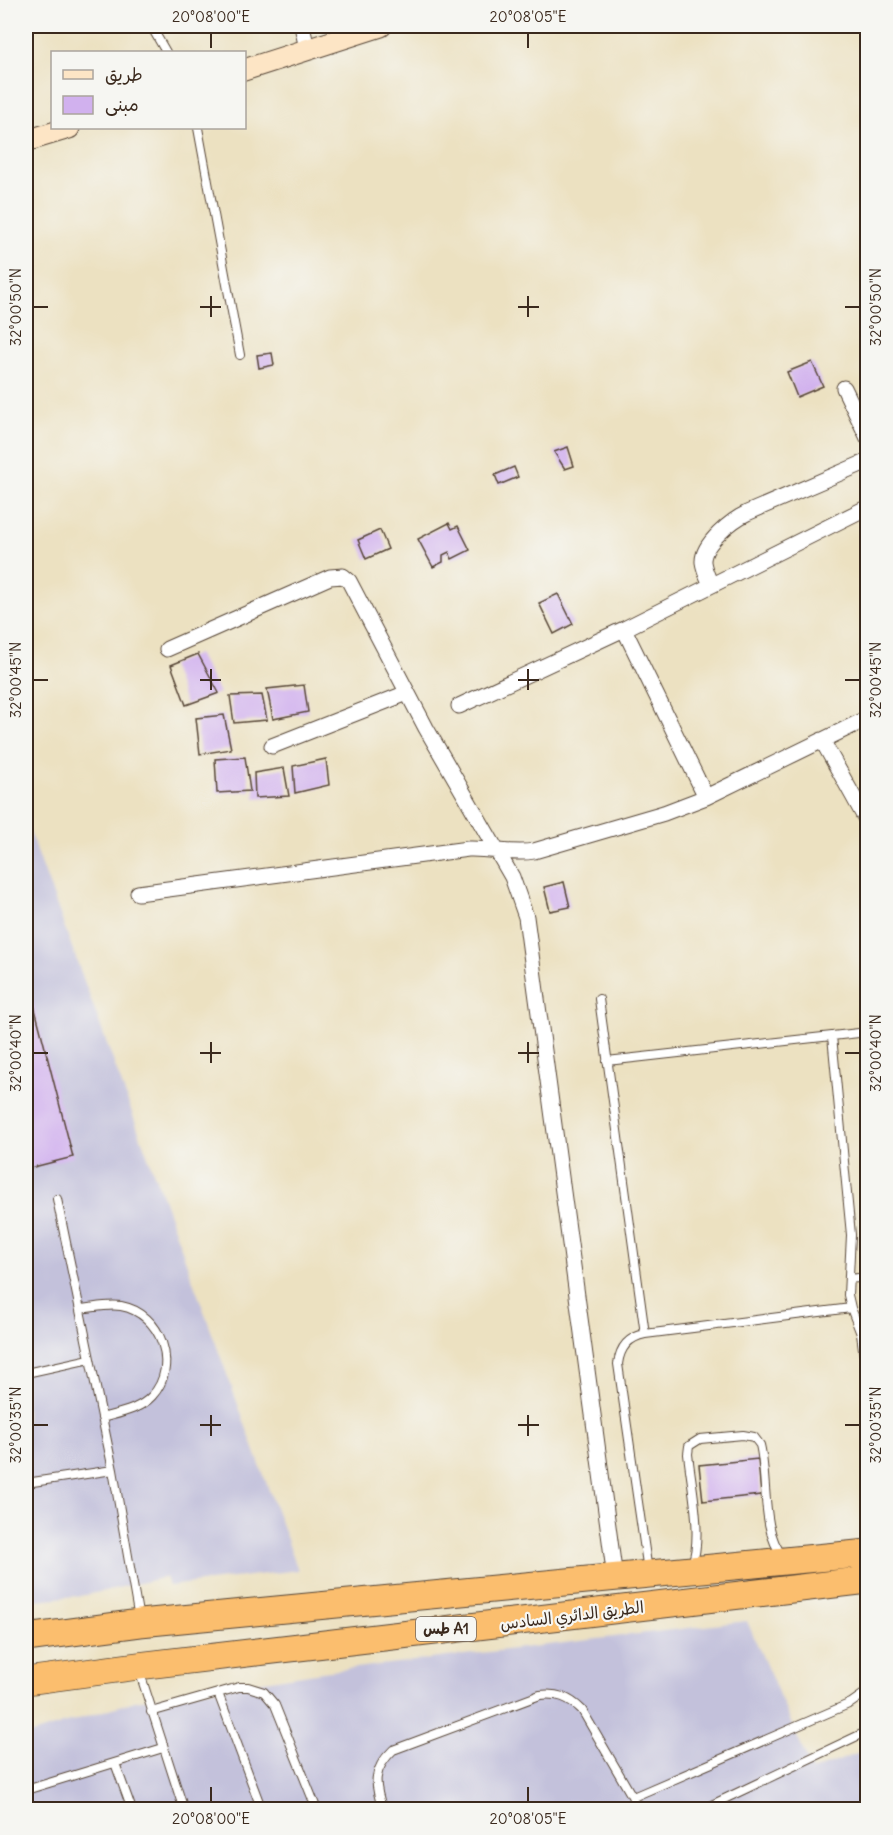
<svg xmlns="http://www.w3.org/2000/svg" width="893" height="1835" font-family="Delius,'Playpen Sans Arabic',sans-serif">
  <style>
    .industrial { fill: #c3c1db }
    .building { fill: #d1b1ee }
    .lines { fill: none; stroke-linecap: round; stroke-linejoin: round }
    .lane-casing { stroke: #564536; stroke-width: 10 }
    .street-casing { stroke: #564536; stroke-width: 17 }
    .secondary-casing { stroke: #564536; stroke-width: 23 }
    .highway-casing { stroke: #564536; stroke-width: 29 }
    .lane { stroke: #fff; stroke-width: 8 }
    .street { stroke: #fff; stroke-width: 15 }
    .secondary { stroke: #fde5c5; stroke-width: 21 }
    .highway { stroke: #fbbe6e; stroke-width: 27 }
    .ticks { fill: none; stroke: #3b2a1e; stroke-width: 2 }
    .labels { text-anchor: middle; stroke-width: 4.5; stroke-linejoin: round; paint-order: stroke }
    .shield { fill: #f6f6f2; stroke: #73675e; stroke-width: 1.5 }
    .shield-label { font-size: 15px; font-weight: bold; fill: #3b2a1e }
    .street-label { font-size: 16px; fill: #3b2a1e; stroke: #f6f6f2 }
    .neatline { fill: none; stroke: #3b2a1e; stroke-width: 2 }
    .ticks-label { font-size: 15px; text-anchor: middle; fill: #3b2a1e }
  </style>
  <rect width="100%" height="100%" fill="#f6f6f2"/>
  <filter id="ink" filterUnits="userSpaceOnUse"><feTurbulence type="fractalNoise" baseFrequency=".0167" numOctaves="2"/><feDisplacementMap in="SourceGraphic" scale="12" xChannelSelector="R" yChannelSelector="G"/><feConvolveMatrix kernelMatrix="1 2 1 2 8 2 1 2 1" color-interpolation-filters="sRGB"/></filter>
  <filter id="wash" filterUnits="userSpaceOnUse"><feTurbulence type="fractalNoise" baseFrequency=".008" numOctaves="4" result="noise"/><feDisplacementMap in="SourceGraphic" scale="24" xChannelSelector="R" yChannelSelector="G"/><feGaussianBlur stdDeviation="1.35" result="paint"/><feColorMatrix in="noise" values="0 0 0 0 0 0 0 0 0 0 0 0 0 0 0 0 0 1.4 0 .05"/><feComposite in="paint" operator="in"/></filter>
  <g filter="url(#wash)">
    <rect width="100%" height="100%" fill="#ece1c1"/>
    <path class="industrial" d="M26 821 298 1570 169 1586 166 1577 86 1595 26 1601Z
      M747 1621 812 1771 867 1750V1809H26V1736L135 1701 322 1672Z"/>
    <g id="blocks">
      <path class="building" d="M272 353 274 365 259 368 257 355Z
        M812 362 823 386 797 397 787 372Z
        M568 447 574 466 565 469 554 452Z
        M514 467 518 477 499 485 495 475Z
        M449 523 452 529 458 526 470 550 452 559 449 552 443 555V562L433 567 418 539Z
        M380 530 388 549 366 559 358 540Z
        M558 594 573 624 554 634 539 603Z
        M198 654 219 693 186 705 171 665Z
        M304 685 308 712 273 719 267 689Z
        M262 695 267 720 234 723 230 696Z
        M224 715 231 749 200 754 196 718Z
        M245 757 250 791 217 793 215 759Z
        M326 759 329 785 295 793 293 766Z
        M284 768 289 796 255 798 254 773Z
        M564 882 570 907 550 911 544 887Z
        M26 974 73 1157 26 1169Z
        M758 1459 761 1495 703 1501 699 1465Z"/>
    </g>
  </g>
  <g filter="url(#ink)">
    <use href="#blocks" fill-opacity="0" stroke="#564536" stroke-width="1.5"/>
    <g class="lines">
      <g class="lane-casing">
        <path id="lane" d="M151 26 166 52
          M198 128 240 355
          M599 999 645 1334
          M832 1036 851 1235 848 1295 851 1308 861 1334 868 1386
          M607 1061 868 1032
          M57 1199 113 1470 139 1619
          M849 1279 868 1277
          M80 1309C93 1308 107 1304 121 1306 161 1313 180 1366 152 1396 139 1410 119 1413 102 1418
          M26 1373 90 1359
          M26 1483 113 1470
          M692 1564C703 1537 691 1483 688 1454L689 1446 700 1439 743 1435 754 1437 760 1445C768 1476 761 1533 783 1556
          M648 1571 618 1364C620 1347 629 1337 645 1334L851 1308
          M139 1670 184 1810
          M218 1693 262 1810
          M151 1712 239 1687H248L264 1692 275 1705 317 1810
          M115 1763 132 1810
          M26 1790 163 1748
          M633 1797 851 1703 868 1691
          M383 1810C374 1784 372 1770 393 1750L540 1695C557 1693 569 1697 582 1710L640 1810
          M701 1810 868 1731"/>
      </g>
      <g class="street-casing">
        <path id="street" d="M302 26 307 49
          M844 388 868 438
          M711 585C708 578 704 570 703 562 702 544 732 520 747 513L868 461
          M624 629 706 797
          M167 649 330 577 343 576 349 581 426 728 512 877 526 917 615 1578
          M459 706 624 629 868 507
          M822 740 868 823
          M272 746 407 693
          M138 893 468 849C491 848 512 855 534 851L664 813 706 797 868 718"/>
      </g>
      <g class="secondary-casing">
        <path id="secondary" d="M244 70 381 26
          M26 141 69 128"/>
      </g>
      <g class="highway-casing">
        <path id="highway" d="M26 1638 140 1623 868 1553
          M26 1681 138 1666 868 1580"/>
      </g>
      <use href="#lane" class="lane"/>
      <use href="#street" class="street"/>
      <use href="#secondary" class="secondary"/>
      <use href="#highway" class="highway"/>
    </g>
  </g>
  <path class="ticks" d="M211 33V48M528 33V48M211 296V317M528 296V317M33 307H48M200 307H221M518 307H539M845 307H860M211 669V690M528 669V690M33 680H48M200 680H221M518 680H539M845 680H860M211 1042V1063M528 1042V1063M33 1053H48M200 1053H221M518 1053H539M845 1053H860M211 1415V1436M528 1415V1436M33 1425H48M200 1425H221M518 1425H539M845 1425H860M211 1787V1802M528 1787V1802"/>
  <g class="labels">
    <rect class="shield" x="416" y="1617" width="60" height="24" rx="4.5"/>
    <g class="shield-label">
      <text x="446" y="1634">طس A1</text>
    </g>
    <g class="street-label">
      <text transform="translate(572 1615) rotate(-7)" y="6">الطريق الدائري السادس</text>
    </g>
  </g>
  <rect width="893" height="1835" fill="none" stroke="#f6f6f2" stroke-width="66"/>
  <rect x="51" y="51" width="195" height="78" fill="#f6f6f2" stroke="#aba49d" stroke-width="1.5"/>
  <rect x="63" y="70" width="30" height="9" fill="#fde5c5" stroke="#aba49d" stroke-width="1.5"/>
  <text x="105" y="81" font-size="18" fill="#3b2a1e">طريق</text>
  <rect x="63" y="96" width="30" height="18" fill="#d1b1ee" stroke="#aba49d" stroke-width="1.5"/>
  <text x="105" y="111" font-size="18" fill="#3b2a1e">مبنى</text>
  <rect x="33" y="33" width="827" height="1769" class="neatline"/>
  <g class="ticks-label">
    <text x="211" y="22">20°08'00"E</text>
    <text x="528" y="22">20°08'05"E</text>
    <text transform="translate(16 307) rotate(-90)" y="5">32°00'50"N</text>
    <text transform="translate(876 307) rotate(-90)" y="5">32°00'50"N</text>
    <text transform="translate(16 680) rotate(-90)" y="5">32°00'45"N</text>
    <text transform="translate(876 680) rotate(-90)" y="5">32°00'45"N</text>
    <text transform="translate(16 1053) rotate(-90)" y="5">32°00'40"N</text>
    <text transform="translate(876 1053) rotate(-90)" y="5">32°00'40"N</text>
    <text transform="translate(16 1425) rotate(-90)" y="5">32°00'35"N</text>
    <text transform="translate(876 1425) rotate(-90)" y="5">32°00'35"N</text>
    <text x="211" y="1824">20°08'00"E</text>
    <text x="528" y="1824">20°08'05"E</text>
  </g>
</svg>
